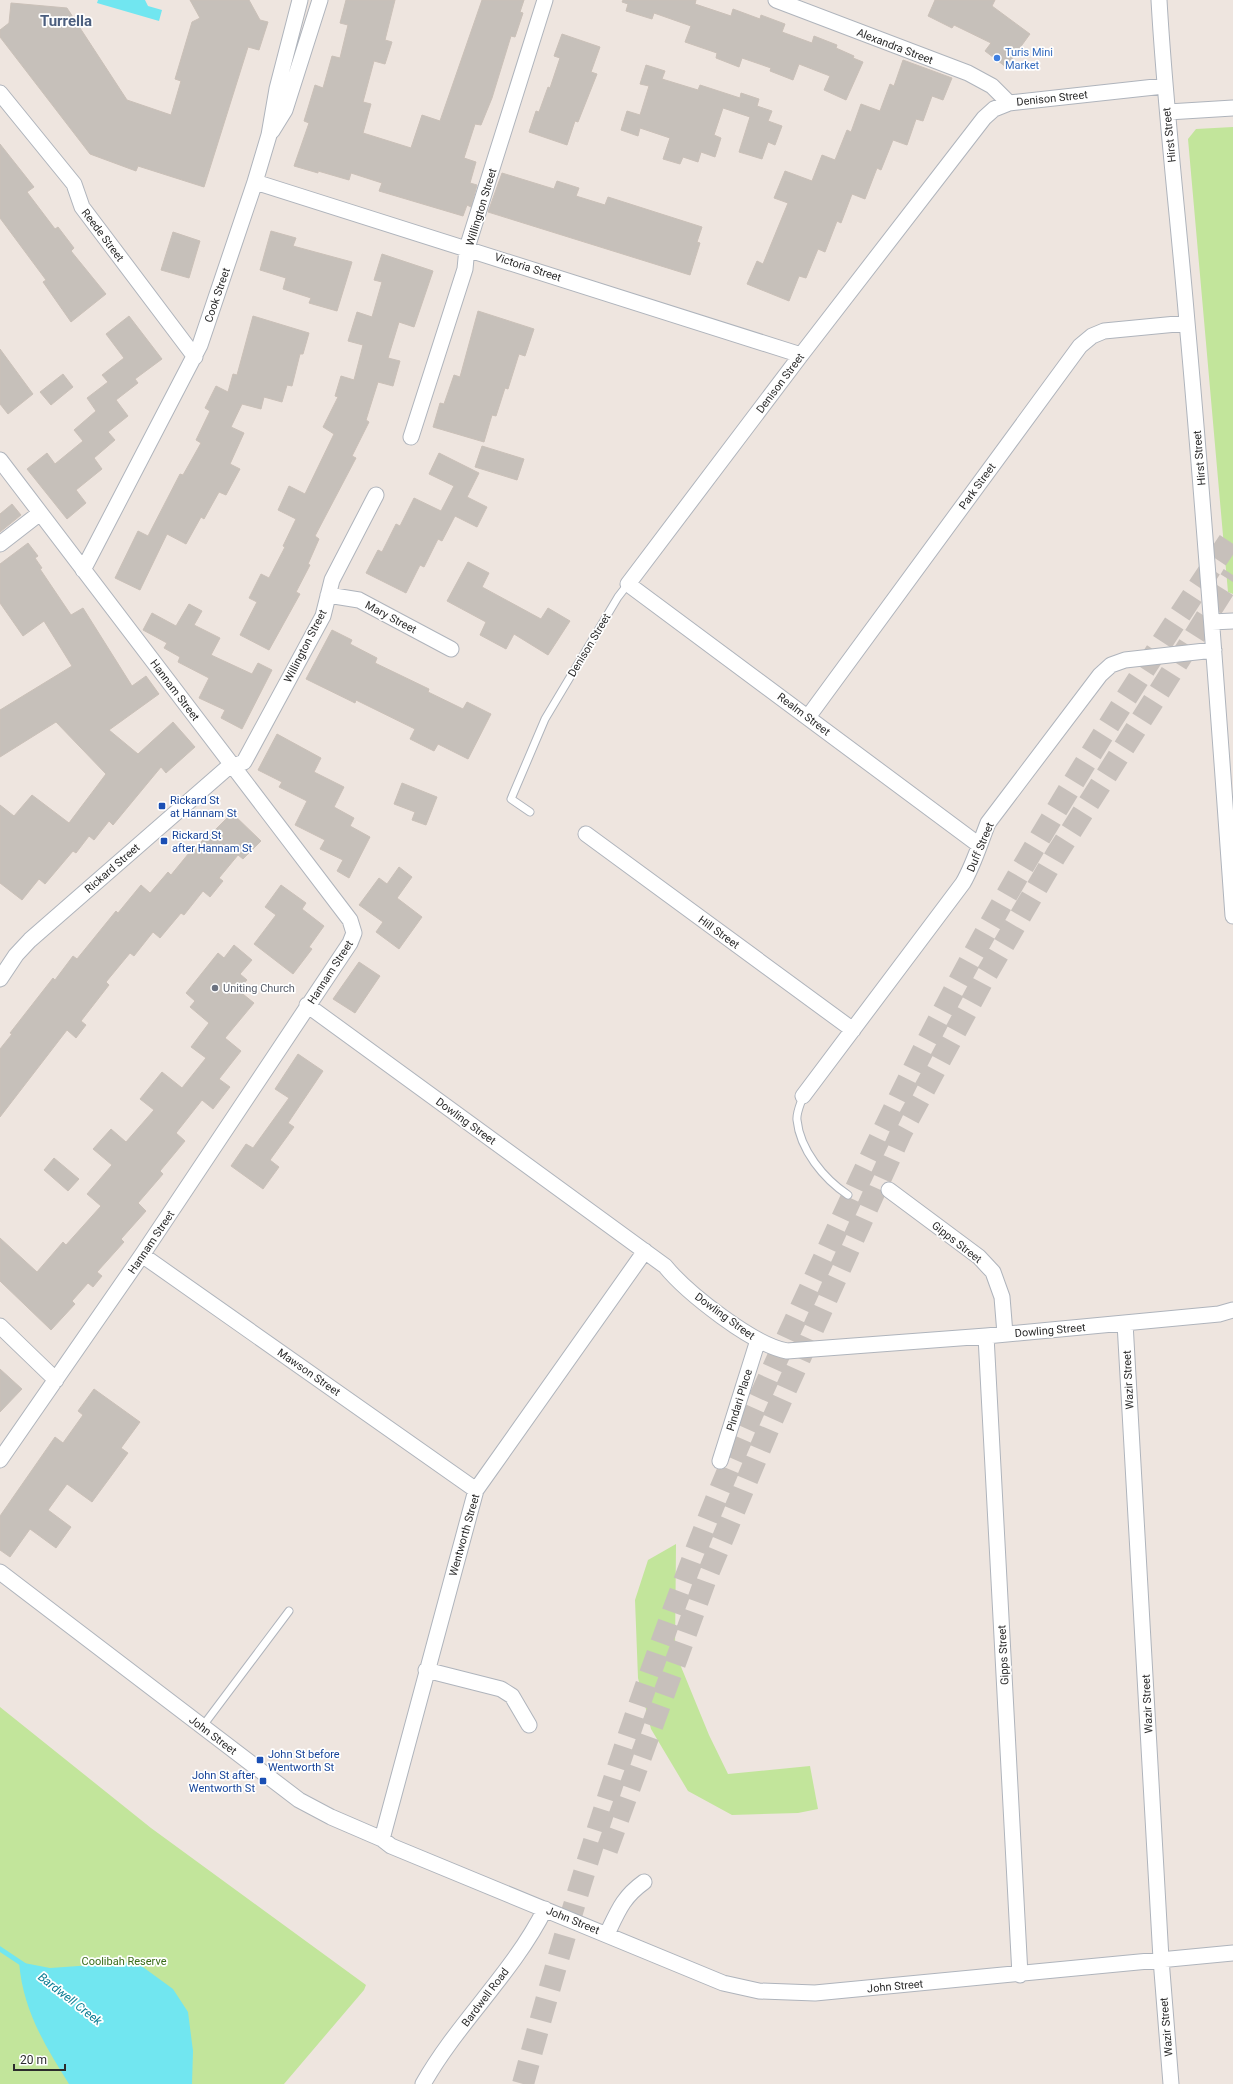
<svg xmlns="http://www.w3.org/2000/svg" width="1233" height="2084" font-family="Roboto,sans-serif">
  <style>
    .green { fill: #c2e59b }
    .water { fill: #71e6f0 }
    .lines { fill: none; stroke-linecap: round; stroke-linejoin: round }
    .stream { stroke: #71e6f0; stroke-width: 5 }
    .building { fill: #c6c0ba; stroke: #cac0b8 }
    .motorway-tunnel { stroke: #c7c0bb; stroke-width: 22; stroke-dasharray: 22 11; stroke-linecap: butt }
    .service-casing { stroke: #afb4bc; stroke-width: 9 }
    .minor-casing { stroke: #afb4bc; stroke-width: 17 }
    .service { stroke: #fff; stroke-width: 7 }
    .minor { stroke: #fff; stroke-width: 15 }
    .shop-dot { fill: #3f7fe0; stroke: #fff; stroke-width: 1.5 }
    .transit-dot { fill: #1a4fb4; stroke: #fff; stroke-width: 1.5 }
    .worship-dot { fill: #6b7280; stroke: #fff; stroke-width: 1.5 }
    .labels { text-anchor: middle; stroke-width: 3.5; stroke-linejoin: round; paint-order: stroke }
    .street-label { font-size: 11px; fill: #2c2c2c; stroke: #fff }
    .shop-label { font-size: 11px; fill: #366cbe; stroke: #fff; text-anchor: start }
    .transit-label { font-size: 11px; fill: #164399; stroke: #fff; text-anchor: start }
    .worship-label { font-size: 11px; fill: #5b616d; stroke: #fff; text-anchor: start }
    .park-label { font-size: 11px; fill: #3a6c1a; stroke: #fff }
    .water-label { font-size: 12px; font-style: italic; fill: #0c7d93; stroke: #fff }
    .district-label { font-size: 15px; font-weight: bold; fill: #4b5e7e; stroke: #fff }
  </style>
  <rect width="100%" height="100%" fill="#eee5df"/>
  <path class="green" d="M1233 127V594L1228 592 1188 139 1196 129Z
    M676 1544 675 1652 709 1735 728 1774 810 1766 818 1809 798 1813 732 1815 688 1791 651 1729 638 1678 635 1600 648 1560Z
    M0 1707 151 1828 366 1985 364 1990 284 2084H0Z"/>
  <path class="water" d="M98 0H145L148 6 162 10 159 21 97 3Z
    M19 1962 50 1968 136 1962 173 1989 188 2012 193 2051 192 2084H69C44 2044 23 2010 19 1962Z"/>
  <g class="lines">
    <path class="stream" d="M0 1949 24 1965"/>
  </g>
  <path class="building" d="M190 0H249L260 20 268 22 259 50 248 47 204 187 138 166 136 171 90 154 0 37V30L9 23 11 3 67 8 127 100 171 115 181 81 175 79 192 22 200 18Z
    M346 0H395L385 40 392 42 385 64 374 61 363 102 371 104 363 133 411 148 422 115 440 121 482 0H524L520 12 523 13 515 37 511 36 492 98 481 125 475 124 464 158 476 162 470 183 477 185 471 207 467 205 463 216 379 191 382 183 351 173 349 180 318 171V173L294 166 309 123 304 121 315 85 323 88 332 56 340 58 348 25 340 23Z
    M623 0H696L695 4 731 16 733 9 760 19 761 15 785 24 782 32 812 43 814 36 837 45 836 48 854 56 853 58 863 62 846 100 824 90 830 76 799 64 793 80 770 71 771 68 742 58 739 67 716 58 717 53 685 42 691 26 654 13 652 19 626 11 628 4 622 2Z
    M935 0H995L992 6 1030 34 1006 67 985 51 991 43 954 25 952 28 928 16Z
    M562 34 600 47 591 72 597 74 578 122 575 121 567 145 529 132 536 111 539 112 548 87 550 88 560 58 554 56Z
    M903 60 952 78 943 100 932 96 923 121 916 119 907 145 893 140 881 170 877 168 865 199 852 194 841 223 837 221 825 252 818 249 806 278 799 276 789 301 747 284 757 261 763 264 788 203 774 198 785 171 812 181 822 155 835 160 847 130 851 132 861 104 880 111 890 84 894 86Z
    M646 65 665 71 662 79 698 90 700 85 740 98 741 93 759 99 757 106 772 111 768 121 782 126 775 145 768 142 762 159 739 152 750 117 723 108 714 135 721 138 715 157 701 152 698 162 683 157 680 164 663 159 670 138 640 128 638 136 621 130 627 111 640 115 649 86 640 84Z
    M0 144 34 187 27 192 55 229 58 227 74 248 71 251 106 294 71 322 43 282 46 280 0 218Z
    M502 173 554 189 557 181 579 188 576 196 605 205 608 197 702 227 697 242 700 243 690 275 488 212Z
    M271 231 296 238 293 246 352 262 337 311 309 303 311 298 283 289 286 278 260 270Z
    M173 232 200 241 189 278 161 270Z
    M382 254 433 271 414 327 399 322 388 358 400 361 393 386 378 382 366 420 369 422 352 456 356 458 315 536 319 539 308 564 310 565 296 592 300 594 269 650 240 635 257 602 249 598 261 574 269 578 285 547 283 546 296 519 278 510 289 486 305 494 334 434 323 427 338 397 335 396 341 376 354 380 363 345 348 341 357 312 372 317 382 282 374 280Z
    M478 311 534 329 525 356 519 354 508 389 505 388 496 416 492 415 484 442 433 427 440 403 444 404 454 375 460 377Z
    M129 316 162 359 135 379 138 383 116 400 128 416 108 432 115 440 94 458 102 469 76 490 86 503 67 519 27 469 47 453 55 464 83 441 74 430 96 411 87 398 108 382 102 375 124 358 106 334Z
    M253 316 309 333 303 354H300L292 386 287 385 282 402 264 397 261 409 242 404 231 427 244 433 230 464 240 469 226 495 219 492 204 519 201 517 186 544 167 534 140 590 115 578 138 531 148 536 180 474 183 475 201 443 196 440 210 411 205 408 216 386 228 392 233 374 237 375Z
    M0 349 33 394 8 414 0 404Z
    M63 374 73 387 51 405 40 392Z
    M482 446 524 459 517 480 475 467Z
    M439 453 479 473 467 497 487 507 477 527 455 516 442 541 438 539 424 567 420 565 406 593 366 573 378 550 382 552 396 524 400 526 414 498 441 511 454 486 429 474Z
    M12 504 21 515 0 532V514Z
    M28 543 38 556 35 558 42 568 40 569 71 615 83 608 132 686 146 676 159 694 109 730 138 754 173 722 195 747 166 773 161 767 113 825 109 821 94 840 89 836 76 853 73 851 45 884 39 879 22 900 0 883V805L14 816 32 795 69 823 106 774 56 722 0 757V710L72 666 44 621 23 636 0 603V564Z
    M468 562 489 573 482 587 541 619 548 608 570 621 548 655 514 634 506 649 480 635 486 622 447 601Z
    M189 604 202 611 194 625 220 638 211 655 252 674 258 663 272 670 242 729 221 718 225 710 199 698 209 678 178 662 180 657 164 648 167 643 143 630 152 613 176 626Z
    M332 630 352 640 350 644 377 658 375 663 429 689 428 692 463 709 467 702 491 714 468 759 438 744 434 751 410 739 415 729 356 700 355 703 306 679Z
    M277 734 321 758 314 772 344 787 334 807 354 818 350 826 370 837 349 878 337 871 343 860 320 849 325 840 295 825 307 801 279 787 282 782 258 770Z
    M402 783 437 797 426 825 412 820 415 812 394 804Z
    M232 813 261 841 243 859 238 855 219 878 223 881 210 897 203 891 184 915 181 913 160 938 153 932 134 956 130 953 106 982 109 985 81 1021 86 1025 76 1038 67 1030 0 1117V1049L12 1034 10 1033 53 978 55 980 73 956 77 959 116 911 118 913 141 885 150 893 168 872 171 875 189 853 191 855 205 837 207 838Z
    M399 867 412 877 397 898 422 917 399 949 376 932 383 922 359 905 379 878 387 884Z
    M281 885 306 903 302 909 324 926 309 947 312 949 293 974 254 944 276 915 265 907Z
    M234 945 252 960 240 974 247 980 238 990 254 1003 225 1038 241 1051 219 1079 230 1087 213 1109 202 1100 176 1133 185 1141 160 1171 163 1174 138 1203 146 1211 121 1239 124 1242 97 1272 102 1276 93 1287 88 1283 72 1301 75 1304 51 1330 0 1281V1238L37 1272 63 1242 66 1245 101 1206 87 1194 112 1165 93 1149 111 1129 126 1142 154 1110 140 1099 162 1072 182 1088 206 1058 191 1047 209 1023 190 1007 195 1001 186 993 218 953 224 958Z
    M359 962 380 976 355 1013 333 999Z
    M298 1054 323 1071 288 1123 294 1127 270 1160 279 1167 263 1189 231 1166 246 1144 253 1148 289 1098 275 1089Z
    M54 1158 79 1179 68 1191 44 1170Z
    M0 1369 22 1389 0 1412Z
    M94 1389 140 1422 121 1448 128 1453 92 1502 67 1484 48 1510 71 1527 56 1548 30 1529 10 1557 0 1550V1516L55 1437 63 1443 83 1415 78 1411Z"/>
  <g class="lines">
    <path class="motorway-tunnel" d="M607 1850 705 1581 770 1425 901 1133 982 982 1056 855 1233 575
      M523 2084C575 1891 637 1698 711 1512 745 1427 784 1344 823 1260 876 1143 932 1027 996 914 1069 784 1150 659 1233 535"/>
    <g class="service-casing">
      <path id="service" d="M530 812 511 799 545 719 618 597 628 584
        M803 1096C801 1103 796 1113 797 1120 800 1150 824 1179 848 1195
        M202 1727 289 1611"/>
    </g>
    <g class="minor-casing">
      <path id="minor" d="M776 0 968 73 992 86 1009 103
        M1159 0C1165 107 1178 215 1187 322 1205 520 1219 718 1233 916
        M0 93 74 184 82 207 195 357
        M1168 112 1233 108
        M272 131 285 110 320 0
        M255 182 801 355
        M411 437 465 269 467 248 545 0
        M0 460 350 920 354 933 350 943 142 1255 0 1460
        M0 544 40 513
        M83 570 200 345 255 182 269 135 277 89 300 0
        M328 595 359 600 451 649
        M1212 622 1233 621
        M808 717 1080 346 1092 336 1104 331 1187 323
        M586 834 853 1030
        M979 845 628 584 801 355 984 118 994 109 1009 103 1164 86
        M0 979 16 955 30 940 226 769 244 762 323 616 332 580 376 495
        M307 1005 665 1266C687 1293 753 1345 787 1351L986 1336 1219 1314 1233 1310
        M803 1096 963 883C974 864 980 843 988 823L1100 675 1111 665 1125 660 1214 650
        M889 1190 979 1257 993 1272 1002 1297 1005 1334
        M142 1255 476 1490
        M1125 1323 1161 1959 1171 2084
        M0 1326 56 1380
        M986 1336 1020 1975
        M720 1461 758 1340
        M0 1572 299 1800 331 1817 382 1839 391 1846 723 1983 759 1991 815 1993 1233 1953
        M426 1670 501 1689 512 1696 529 1725
        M382 1839 476 1490 645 1251
        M607 1934C618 1911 623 1897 644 1882
        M423 2084C458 2022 513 1973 545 1909"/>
    </g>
    <use href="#service" class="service"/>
    <use href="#minor" class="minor"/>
  </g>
  <circle class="shop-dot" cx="997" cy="58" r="4"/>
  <g class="transit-dot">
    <rect x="158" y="802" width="8" height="8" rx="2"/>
    <rect x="160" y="837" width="8" height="8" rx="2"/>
    <rect x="256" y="1756" width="8" height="8" rx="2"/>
    <rect x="259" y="1777" width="8" height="8" rx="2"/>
  </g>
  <circle class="worship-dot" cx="215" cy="988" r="4"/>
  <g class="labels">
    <g class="street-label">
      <text transform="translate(895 46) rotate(21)" y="4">Alexandra Street</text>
      <text transform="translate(1052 98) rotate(-6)" y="4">Denison Street</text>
      <text transform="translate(1169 135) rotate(-96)" y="4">Hirst Street</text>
      <text transform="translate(481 207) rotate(-73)" y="4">Willington Street</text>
      <text transform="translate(103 235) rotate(53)" y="4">Reede Street</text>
      <text transform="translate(528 267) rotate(18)" y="4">Victoria Street</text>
      <text transform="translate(217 295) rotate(-71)" y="4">Cook Street</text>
      <text transform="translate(780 383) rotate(-53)" y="4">Denison Street</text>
      <text transform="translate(1199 458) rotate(-95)" y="4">Hirst Street</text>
      <text transform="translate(977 486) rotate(-54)" y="4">Park Street</text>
      <text transform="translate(391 617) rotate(28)" y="4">Mary Street</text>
      <text transform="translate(589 645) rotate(-59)" y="4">Denison Street</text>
      <text transform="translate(305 646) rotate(-63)" y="4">Willington Street</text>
      <text transform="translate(175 690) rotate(53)" y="4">Hannam Street</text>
      <text transform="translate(804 714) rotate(37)" y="4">Realm Street</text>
      <text transform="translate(980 847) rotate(-67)" y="4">Duff Street</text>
      <text transform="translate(112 868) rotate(-41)" y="4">Rickard Street</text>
      <text transform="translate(719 932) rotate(36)" y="4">Hill Street</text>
      <text transform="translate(330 972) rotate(-57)" y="4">Hannam Street</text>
      <text transform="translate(466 1121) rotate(36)" y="4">Dowling Street</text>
      <text transform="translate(151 1242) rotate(-56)" y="4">Hannam Street</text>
      <text transform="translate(957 1242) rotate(38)" y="4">Gipps Street</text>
      <text transform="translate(725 1316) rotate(36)" y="4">Dowling Street</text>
      <text transform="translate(1050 1330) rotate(-5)" y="4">Dowling Street</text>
      <text transform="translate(309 1372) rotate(35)" y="4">Mawson Street</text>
      <text transform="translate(1128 1380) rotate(-93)" y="4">Wazir Street</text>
      <text transform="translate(739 1400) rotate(-73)" y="4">Pindari Place</text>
      <text transform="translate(464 1535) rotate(-74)" y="4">Wentworth Street</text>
      <text transform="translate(1003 1655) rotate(-93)" y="4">Gipps Street</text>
      <text transform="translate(1147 1704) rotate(-93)" y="4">Wazir Street</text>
      <text transform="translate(213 1735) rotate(37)" y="4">John Street</text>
      <text transform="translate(573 1920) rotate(22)" y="4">John Street</text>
      <text transform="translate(895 1986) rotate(-5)" y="4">John Street</text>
      <text transform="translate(485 1997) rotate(-53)" y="4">Bardwell Road</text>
      <text transform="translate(1166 2027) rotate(-95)" y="4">Wazir Street</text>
    </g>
    <g class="shop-label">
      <text x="1005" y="56">Turis Mini<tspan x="1005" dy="13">Market</tspan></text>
    </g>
    <g class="transit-label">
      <text x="170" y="804">Rickard St<tspan x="170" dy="13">at Hannam St</tspan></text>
      <text x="172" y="839">Rickard St<tspan x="172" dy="13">after Hannam St</tspan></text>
      <text x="268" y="1758">John St before<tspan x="268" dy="13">Wentworth St</tspan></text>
      <text x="255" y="1779" text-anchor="end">John St after<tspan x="255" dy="13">Wentworth St</tspan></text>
    </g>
    <g class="worship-label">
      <text x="223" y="992">Uniting Church</text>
    </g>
    <g class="park-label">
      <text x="124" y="1965">Coolibah Reserve</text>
    </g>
    <g class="water-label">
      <text transform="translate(70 1999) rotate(38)" y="4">Bardwell Creek</text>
    </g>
    <g class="district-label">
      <text x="66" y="26">Turrella</text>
    </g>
  </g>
  <path d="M14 2064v6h51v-6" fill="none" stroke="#2c2c2c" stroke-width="2"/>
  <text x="20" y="2064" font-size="12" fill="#2c2c2c" stroke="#ffffff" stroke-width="3" paint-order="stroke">20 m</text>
</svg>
